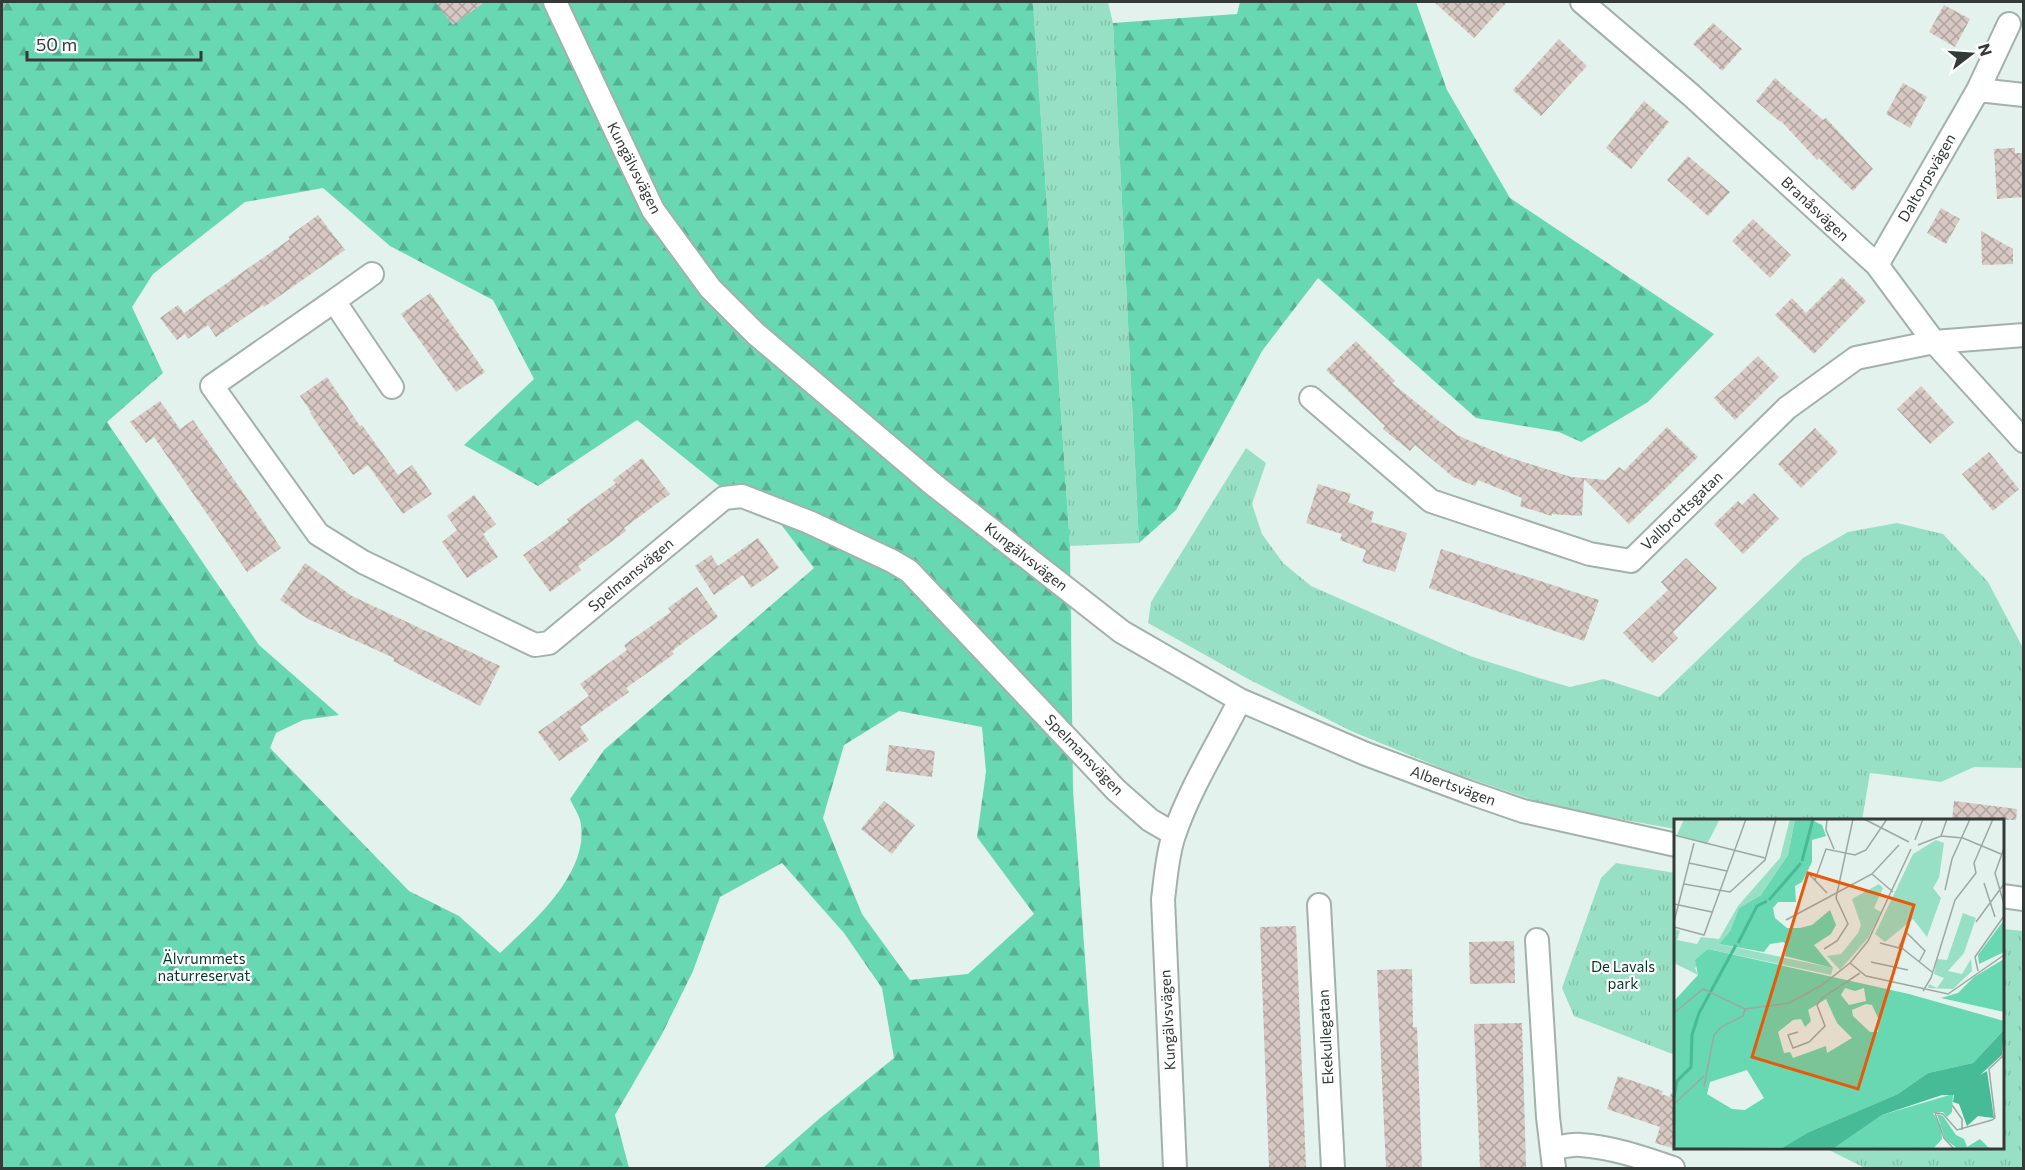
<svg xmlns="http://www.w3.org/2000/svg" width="2025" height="1170" font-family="Commissioner,sans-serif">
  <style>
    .grass { fill: url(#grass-tufts) }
    .forest { fill: url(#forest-firs); fill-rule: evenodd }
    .building { fill: url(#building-cross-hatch) }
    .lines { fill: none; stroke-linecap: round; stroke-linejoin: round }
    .minor-casing { stroke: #a2b1ab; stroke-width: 26 }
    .minor { stroke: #fff; stroke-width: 22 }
    .labels { text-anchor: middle; stroke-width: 4.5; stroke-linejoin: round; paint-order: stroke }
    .street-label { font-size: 15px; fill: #343a37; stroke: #fff }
    .park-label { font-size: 15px; fill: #033829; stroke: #fff }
    .inset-river { fill: none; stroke: #47ba96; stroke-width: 3 }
    .inset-road { fill: none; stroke: #9da8a4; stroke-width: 1.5 }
    .view { fill: #e8590c; fill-opacity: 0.15; stroke: #e8590c; stroke-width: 3 }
    .inset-edge { fill: none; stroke: #343a37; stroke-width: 3 }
  </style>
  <defs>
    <pattern id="grass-tufts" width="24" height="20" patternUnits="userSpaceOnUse" patternTransform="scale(1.5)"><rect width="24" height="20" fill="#98e0c5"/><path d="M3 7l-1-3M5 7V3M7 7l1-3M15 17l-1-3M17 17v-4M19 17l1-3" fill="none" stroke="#84c1aa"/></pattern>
    <pattern id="forest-firs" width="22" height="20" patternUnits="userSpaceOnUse" patternTransform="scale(1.5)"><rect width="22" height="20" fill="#67d8b1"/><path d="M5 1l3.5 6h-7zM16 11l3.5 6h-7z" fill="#56b091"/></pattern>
    <pattern id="building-cross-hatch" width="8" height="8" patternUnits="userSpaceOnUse" patternTransform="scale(1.5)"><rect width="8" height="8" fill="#d7c8c3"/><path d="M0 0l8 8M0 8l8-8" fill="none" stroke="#afa39f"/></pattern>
  </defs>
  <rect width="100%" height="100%" fill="#e3f2ec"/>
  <path class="grass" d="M1033 2H1108L1113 23 1139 543 1070 546Z
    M1246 448 1266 463 1252 504 1262 534 1283 563 1311 586 1470 656 1539 678 1570 687 1604 679 1659 697 1803 558 1848 532 1897 523 1943 534 1988 582 2023 648V768L1974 767 1941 782 1870 773 1862 820H1676L1675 829 1553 807 1451 772 1351 731 1250 680 1148 623 1151 602Z
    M1616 863 1675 873V1055L1574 1016 1562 988 1601 878Z
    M2003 929 2023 931V1168H1865L1825 1148H2002Z"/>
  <path class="forest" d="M2 2H1033L1070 546 1073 790 1100 1168H763L820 1118 894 1058 882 988 844 933 782 863 720 897 693 971 662 1034 615 1115 629 1168H2ZM323 188 390 246 493 300 534 379 464 445 538 486 637 420 747 508 780 523 814 568 604 750 570 799C573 806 578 813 580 820 592 871 533 922 500 953L459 916 409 891 270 748 276 733 303 720 339 715 259 645 107 422 163 373 132 307 153 274 245 202ZM899 711 982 727 986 772 977 837 1034 914 968 974 910 980 862 914 823 818 844 745Z
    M1240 2H1416L1447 90 1510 198 1714 334 1648 402 1581 442 1559 432 1476 418 1318 278 1262 351 1176 510 1139 543 1113 23 1237 14Z"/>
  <path class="building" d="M435 2H485L453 25Z
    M1434 2H1507L1474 38Z
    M1944 5 1970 19 1955 47 1929 32Z
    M1713 23 1742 49 1722 71 1693 44Z
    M1559 39 1587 66 1541 116 1513 90Z
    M1775 78 1823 120 1826 118 1873 169 1853 191 1819 158 1817 160 1781 121 1780 122 1756 101Z
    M1903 83 1927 97 1910 128 1886 114Z
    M1644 101 1669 122 1631 169 1606 148Z
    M2015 148V153H2024V197L1997 199 1994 149Z
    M1688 156 1730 192 1708 216 1667 180Z
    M1941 208 1960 219 1946 244 1927 233Z
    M318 215 345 250 264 307 263 305 216 337 208 325 188 339 185 334 177 340 160 318 178 305 184 313 290 239 288 237Z
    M1753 219 1791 255 1770 278 1732 241Z
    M1981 231 2013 249V264L1982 265Z
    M1842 277 1866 301 1814 354 1775 315 1792 298 1806 313Z
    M430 293 485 372 456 392 401 314Z
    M1356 341 1395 381 1392 383 1439 421 1459 436 1508 457 1571 477 1606 480 1619 467 1624 471 1667 427 1698 457 1629 524 1584 479 1582 516 1552 514V516L1520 506 1522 498 1478 480 1475 486 1453 477 1415 445 1410 451 1383 429 1385 426 1326 370Z
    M1758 356 1779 377 1735 420 1714 398Z
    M327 377 360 426 362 425 398 475 412 465 432 494 403 514 368 465 353 475 310 413 311 412 300 396Z
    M1921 386 1954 422 1930 444 1897 409Z
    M160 401 180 429 193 420 281 548 247 572 154 437 146 443 130 422Z
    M1815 428 1838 452 1801 488 1778 464Z
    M1989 452 2019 489 1993 511 1962 474Z
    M642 458 670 494 624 528 626 531 578 566 581 570 550 592 523 555 569 522 567 519 616 483 613 480Z
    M1318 484 1351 494 1348 502 1374 512 1371 522 1407 533 1395 572 1362 562 1366 550 1340 540 1342 534 1306 523Z
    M1754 493 1779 519 1743 554 1714 524 1738 501 1742 505Z
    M474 495 496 524 483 534 498 557 467 578 442 542 457 530 447 516Z
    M758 538 779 568 751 588 743 575 714 595 695 566 711 555 718 566Z
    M1441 549 1599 600 1584 641 1429 588Z
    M1686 558 1717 588 1673 632 1678 638 1652 663 1623 633 1668 590 1661 582Z
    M305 563 352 596 500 666 480 706 393 661 394 658 308 619 280 600Z
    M697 587 718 617 672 651 674 654 626 688 629 692 580 727 589 740 559 761 538 732 589 696 580 684 627 650 624 645 671 612 668 608Z
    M889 745 935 751 932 777 886 771Z
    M884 801 915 825 892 854 861 829Z
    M1954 801 2017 809 2016 820H1952Z
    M1296 926 1306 1168H1269L1260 927Z
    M1514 941 1515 983 1470 984 1469 942Z
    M1412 969 1413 1027H1417L1422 1168H1386L1377 970Z
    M1522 1023 1526 1168H1480L1474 1024Z
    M1618 1076 1663 1091 1661 1094 1670 1097 1671 1093 1676 1094V1149L1655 1143 1660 1127 1607 1109Z"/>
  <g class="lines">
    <g class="minor-casing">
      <path id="minor" d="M555 2 653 210 710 288 756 334 934 485 1122 632 1240 700 1366 754 1468 792 1523 811 1676 845
        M1582 2 1691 95 1877 265 1934 342 2024 441
        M1978 90 2024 95
        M1877 265 1978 90 2009 24
        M334 301 372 274
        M392 387 334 301 212 386 318 534 363 562 535 645 549 643 724 498 742 496 809 522 892 561 909 571 1116 790 1150 820 1174 834
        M1311 398 1431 501 1590 554 1631 561 1787 408 1856 358 1934 342 2024 335
        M2002 896 2024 899
        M1319 905 1333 1168
        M1537 940 1548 1117 1554 1168
        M1552 1149C1561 1147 1571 1144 1581 1145 1612 1147 1643 1158 1673 1168
        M1175 1168 1163 899C1166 877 1167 855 1174 835 1190 788 1218 744 1240 700"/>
    </g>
    <use href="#minor" class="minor"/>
  </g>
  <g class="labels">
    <g class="street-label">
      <text transform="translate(634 168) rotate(63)" y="5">Kungälvsvägen</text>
      <text transform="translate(1927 178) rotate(-60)" y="5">Daltorpsvägen</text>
      <text transform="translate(1815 209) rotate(43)" y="5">Branåsvägen</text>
      <text transform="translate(1682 511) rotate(-44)" y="5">Vallbrottsgatan</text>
      <text transform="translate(1026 557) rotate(38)" y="5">Kungälvsvägen</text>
      <text transform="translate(631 575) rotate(-40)" y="5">Spelmansvägen</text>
      <text transform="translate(1084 755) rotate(46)" y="5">Spelmansvägen</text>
      <text transform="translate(1453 786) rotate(20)" y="5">Albertsvägen</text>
      <text transform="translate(1168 1020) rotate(-93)" y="5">Kungälvsvägen</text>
      <text transform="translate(1326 1037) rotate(-93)" y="5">Ekekullegatan</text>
    </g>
    <g class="park-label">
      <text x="204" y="964">Älvrummets<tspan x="204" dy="17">naturreservat</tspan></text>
      <text x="1623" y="972">De Lavals<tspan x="1623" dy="17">park</tspan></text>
    </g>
  </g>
  <g transform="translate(1674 819)">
    <rect width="330" height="330" fill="#e3f2ec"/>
    <path d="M10 0H46L33 25 3 16ZM116 0H121L114 36 87 76 65 89 56 112 45 125 159 149 157 156 34 130 21 149 24 156 0 144V110L6 112 3 121 23 125 27 118 45 120 64 87 106 39ZM262 21 270 24 265 59 259 69 267 79 253 118 239 100 211 123 201 115 239 35ZM205 65 209 69 200 89 207 93 194 119 166 151 153 137 167 135 184 114 187 106 178 80ZM289 94 302 99 290 134 274 152 288 155 297 140 298 152 279 170 254 169 255 165 263 169 270 159 260 155 263 140 273 141Z" fill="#98e0c5"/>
    <path d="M121 0H136L148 6 152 17 138 21V43L128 63 121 67 122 83H104L99 89 101 99 113 109H126L138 106 156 91 162 106 157 115 140 126 159 149 111 137 113 126 109 123 96 125 90 133 45 125 56 112 65 89 87 76 114 36ZM330 101V133L305 145 304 136ZM34 130 235 175 330 202V211L299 244 254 254 224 275 135 313 113 328 0 330V182L24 156 21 141ZM171 169 181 172 190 169 192 182 175 186 167 176ZM152 180 163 204 178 219 153 234 152 227 119 239 116 233 110 234 104 213 119 201 127 200 131 208 137 202 134 191ZM192 185 198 186 205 201 204 213H196L179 197 178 191ZM73 251 90 279 71 291 58 290 33 275 36 263ZM330 140V193L267 179 284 174 300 158ZM279 275 278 293 273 298 269 293 259 294 267 307 268 320 259 330H159L208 296ZM263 295 269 297 282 316 290 320 293 328 306 320 316 330H284L271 320Z" fill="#67d8b1" fill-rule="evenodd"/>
    <path d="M330 211 328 236 306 256 313 252 320 299 304 297 293 307 285 285 279 283 280 276H268L208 296 159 330H107L135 313 224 275 254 254 299 244Z" fill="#47ba96"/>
    <path class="inset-river" d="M128 42 139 0M95 81 127 44M64 124 83 87 93 82M0 278 3 262 17 248 18 216 25 194 62 126"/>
    <path class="inset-road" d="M153 0 152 11 160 30M190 0 235 23M0 16 91 39M267 17 273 0M241 21 249 0M244 26 267 17 289 19 327 35M330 29 321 54 330 85M15 44 53 52M198 55 219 73M136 56 153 74M141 61 152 30 181 36 192 31 213 0M310 64 321 98M10 65 56 73 91 41 102 0M271 71 278 40 296 0M0 85 38 93M112 101 198 55 225 26M0 103 20 24M302 103 330 65M0 108 30 116 72 0M233 114 251 132 245 143M206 124 229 130 258 153M225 128 235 105M150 130 163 122 174 105 162 79 179 0M197 143 234 151M176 144 192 157 274 175 330 136M304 152 301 138 330 97M249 172 257 159 281 81 302 54 300 44 319 0M0 194 29 170 71 190 115 184 148 166 176 144 194 122 237 30M124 213 114 216 119 229 135 223 151 207 143 186 148 179 186 154M30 268 40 216 47 208 69 197 71 190M0 285 30 257M278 286 288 300V311M318 301 321 299 315 250 330 236M280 330 270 319 261 294 269 295 283 311 318 301"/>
    <path class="view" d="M134 54 240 86 184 270 78 238Z"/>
    <rect width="330" height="330" class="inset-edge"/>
  </g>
  <rect width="2025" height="1170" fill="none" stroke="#343a37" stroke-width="6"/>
  <g transform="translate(1971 54) rotate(73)" stroke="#ffffff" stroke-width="4.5" paint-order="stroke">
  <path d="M0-4.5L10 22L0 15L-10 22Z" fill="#343a37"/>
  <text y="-9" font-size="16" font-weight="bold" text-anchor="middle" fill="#343a37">N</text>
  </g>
  <path d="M27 51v9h174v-9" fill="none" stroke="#343a37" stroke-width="3"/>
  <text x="36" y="51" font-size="18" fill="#343a37" stroke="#ffffff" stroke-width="4.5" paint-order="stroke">50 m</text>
</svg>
